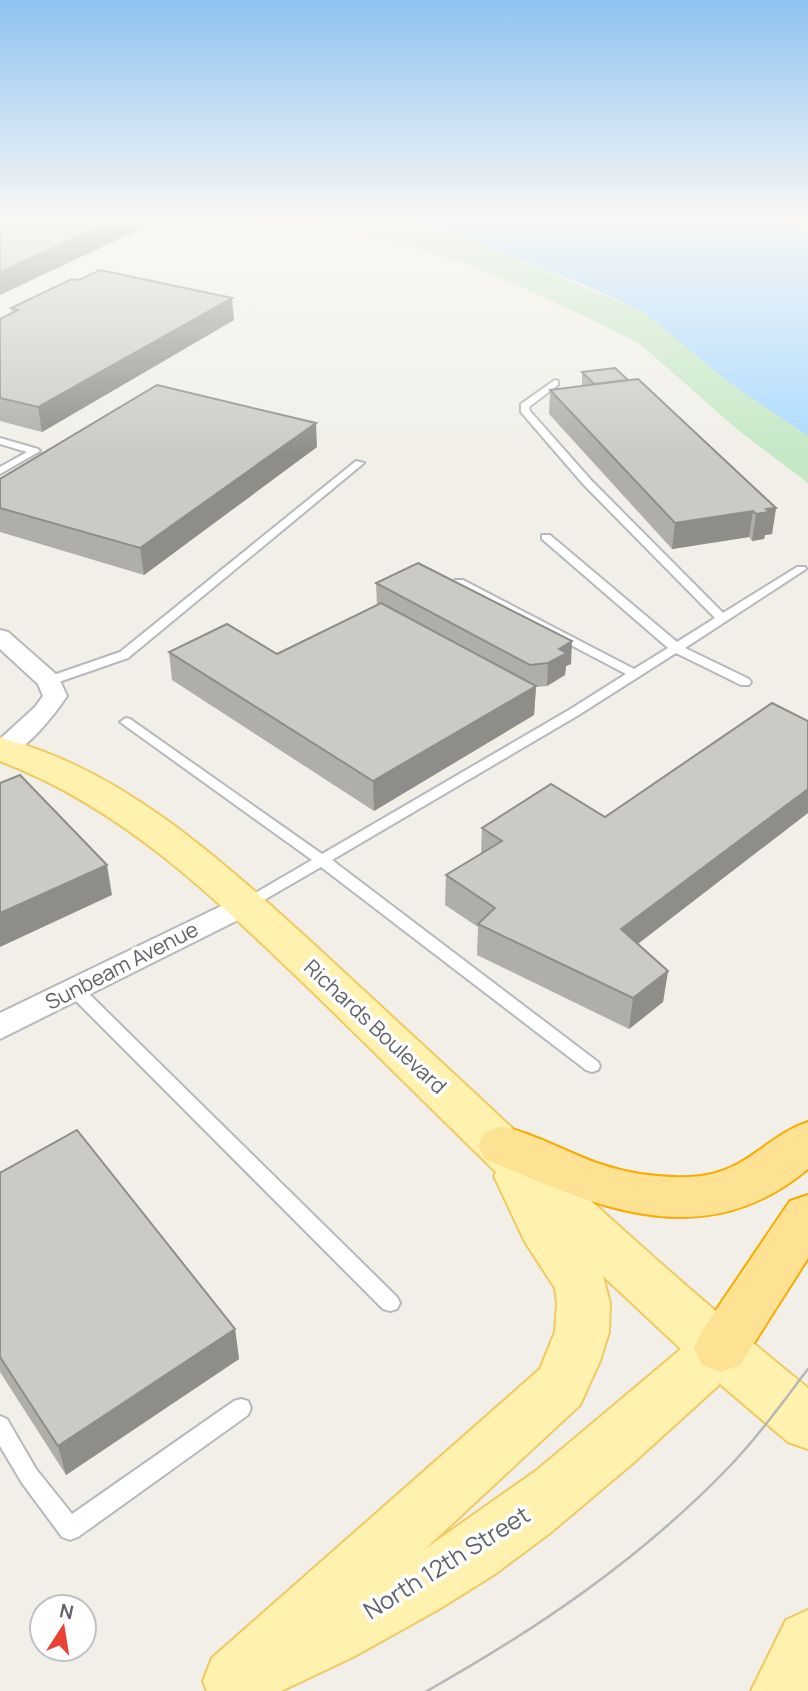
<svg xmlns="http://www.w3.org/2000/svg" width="808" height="1691" font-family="Manrope,sans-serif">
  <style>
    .green { fill: #c5e8c5 }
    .water { fill: #aadaff }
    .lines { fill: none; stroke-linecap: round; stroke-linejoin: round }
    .lane-casing { stroke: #b5b8bc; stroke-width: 4 }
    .street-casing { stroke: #b5b8bc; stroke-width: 4 }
    .primary-casing { stroke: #f2c960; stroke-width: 4 }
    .highway-casing { stroke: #f9ab00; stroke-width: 4 }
    .lane { fill: #fff; fill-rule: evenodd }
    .street { fill: #fff; fill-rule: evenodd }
    .primary { fill: #fff2af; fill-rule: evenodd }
    .highway { fill: #fde293; fill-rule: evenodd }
    .tram { stroke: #b6b7b8; stroke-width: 2.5 }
    .wall { fill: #afaea9 }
    .shaded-wall { fill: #8f8d8a }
    .building { fill: #cccac5; stroke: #8f8d8a; stroke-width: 2 }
    .labels { text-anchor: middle; stroke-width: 7; stroke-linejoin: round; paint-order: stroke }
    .street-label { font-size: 21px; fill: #5f6368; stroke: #fff }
    .near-street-label { font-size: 24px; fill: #5f6368; stroke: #fff }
  </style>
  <rect width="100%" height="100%" fill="#f1efe8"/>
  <path class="green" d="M314 218H401L454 234 642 311 727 381 808 436V483L738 430 639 343 551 300 459 261Z"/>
  <path class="water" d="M401 218H770L808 231V436L727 381 642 311 585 285 454 234Z"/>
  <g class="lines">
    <g class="lane-casing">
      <path id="lane" d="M555 380 558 381V385L529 407 530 411 591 480 723 613 797 567H805L806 569 685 648 749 679 751 682 749 685H741L676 653 577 716 332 860 598 1062 600 1066 598 1070 592 1072 586 1070 321 867 250 908H240L238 905 240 902 312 860 120 722 126 718 130 719 322 854 569 710 626 674 455 584V580H463L634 669 668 648 542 539V535H550L677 642 715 618 583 484 521 412V404Z
        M0 438 38 449 40 451 0 474V467L27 452 0 444Z
        M356 461 364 463 128 658 53 684H45L43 681 45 678 120 652Z
        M75 984 81 986 397 1297 400 1303 397 1309 390 1311 383 1309 69 994 67 990 69 986Z
        M241 1399 248 1401 251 1408 248 1415 78 1537 70 1540 62 1537 22 1483 0 1446V1416L7 1419 36 1469 72 1514 234 1401Z"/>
    </g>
    <g class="street-casing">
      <path id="street" d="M0 630 8 632 58 676 67 696C55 714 22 757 0 757V739L35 707 43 696 38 684 0 649Z
        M244 895 254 898 259 905 254 912 0 1039V1013Z"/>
    </g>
    <g class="primary-casing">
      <path id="primary" d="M0 738C121 768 218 858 308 939 361 988 414 1037 467 1086 578 1190 690 1293 808 1388V1449L788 1442 720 1384 633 1463 550 1533 495 1574 439 1609 353 1657 281 1691H207L203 1681 212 1658 540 1369 555 1332 557 1303 555 1288 525 1242 494 1176 496 1172C427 1105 360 1037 291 971 203 887 116 805 0 761ZM603 1276 681 1349 537 1470 425 1549 580 1405 600 1361 609 1332 610 1303Z
        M808 1610V1691H751L786 1620Z"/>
    </g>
    <g class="highway-casing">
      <path id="highway" d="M808 1122V1169C702 1257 595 1206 485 1159L478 1146 485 1133C490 1131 495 1128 500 1127 517 1126 580 1158 600 1164 629 1174 659 1178 689 1177 747 1175 763 1137 808 1122Z
        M808 1195V1258L740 1365 721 1372 702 1365 694 1348 702 1331 790 1201Z"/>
    </g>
    <use href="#lane" class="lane"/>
    <use href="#street" class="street"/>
    <use href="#primary" class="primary"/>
    <use href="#highway" class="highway"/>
    <path class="tram" d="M427 1691C537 1629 639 1560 727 1469 757 1438 782 1403 808 1369"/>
  </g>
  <path class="wall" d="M11 308 234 320 42 432 0 421V319L12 313Z
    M582 372 628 380 776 508 772 534 765 535 764 539 752 541 749 537 672 549 549 414 550 390 582 386Z
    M317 447 144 575 0 532V479Z
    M376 583 571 664 566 666 565 675 547 686 536 687 534 715 374 811 172 680 169 652 277 654 377 605Z
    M551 784 637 944 668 971 663 1002 629 1029 477 955 478 927 445 905 446 875 481 854 482 828Z
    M0 1173 235 1329 239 1359 66 1475 0 1372Z"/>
  <path class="shaded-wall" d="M119 218H148L149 225 0 295V272Z
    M232 298 234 320 42 432 38 407Z
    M316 423 317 447 144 575 140 548Z
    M776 508 772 534 765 535 764 539 752 541 756 514 766 509Z
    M753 511 749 537 672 549 675 523Z
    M572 641 571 664 566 666 565 675 547 686 548 663 559 649Z
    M536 686 534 715 374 811 373 781Z
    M808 789V813L617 960 621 929Z
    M107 865 112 895 0 947V913Z
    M668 971 663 1002 629 1029 633 998Z
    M235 1329 239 1359 66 1475 58 1446Z"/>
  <path class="building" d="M0 218H119L0 272Z
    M100 270 232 298 38 407 0 398V319L18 310 11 308 72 279 79 280Z
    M615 368 628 380 594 384 582 372Z
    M638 379 776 508 766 509 769 512 756 514 753 511 675 523 550 390Z
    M157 385 316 423 140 548 0 508V479Z
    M418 563 572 641 559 649 567 653 548 663 530 665 376 583Z
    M381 603 536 686 373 781 169 652 227 624 277 654Z
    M772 703 808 721V789L621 929 668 971 633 998 478 924 495 908 446 875 502 841 482 828 551 784 605 817Z
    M20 775 107 865 0 913V783Z
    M77 1130 235 1329 58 1446 0 1357V1173Z"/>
  <linearGradient id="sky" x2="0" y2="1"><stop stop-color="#8fc3f1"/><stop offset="0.48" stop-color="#f9f8f5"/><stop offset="1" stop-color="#f9f8f5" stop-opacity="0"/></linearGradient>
  <rect width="808" height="455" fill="url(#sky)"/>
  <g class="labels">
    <g class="street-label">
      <text transform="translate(122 966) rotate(-27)" y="7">Sunbeam Avenue</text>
      <text transform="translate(375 1027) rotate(43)" y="7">Richards Boulevard</text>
    </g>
    <g class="near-street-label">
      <text transform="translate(447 1563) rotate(-32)" y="8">North 12th Street</text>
    </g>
  </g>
  <g transform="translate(63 1628) rotate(12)"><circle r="33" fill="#ffffff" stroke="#bfc1c3" stroke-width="2"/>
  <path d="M0-5L12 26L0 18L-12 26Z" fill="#ea4335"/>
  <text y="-10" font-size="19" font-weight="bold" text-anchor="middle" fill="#5f6368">N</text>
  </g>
</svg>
